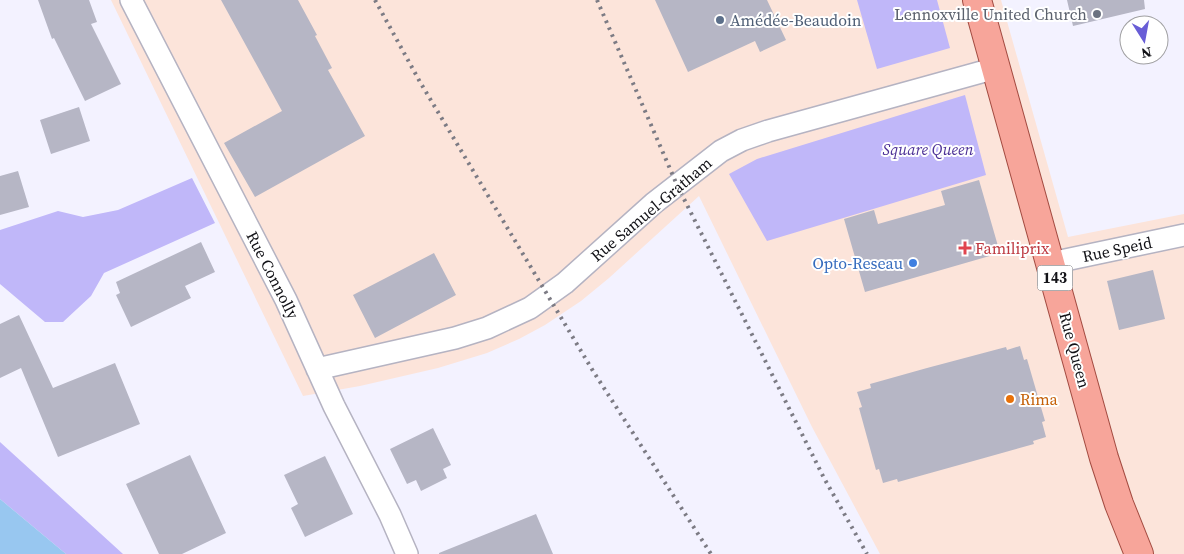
<svg xmlns="http://www.w3.org/2000/svg" width="1184" height="554" font-family="'Source Serif 4',serif">
  <style>
    .commercial { fill: #fce4da }
    .green { fill: #c0b7f9 }
    .water { fill: #98c7f0 }
    .building { fill: #b6b6c5 }
    .lines { fill: none; stroke-linecap: round; stroke-linejoin: round }
    .street-casing { stroke: #b5b3c2; stroke-width: 24 }
    .primary-casing { stroke: #a34b41; stroke-width: 30 }
    .street { stroke: #fff; stroke-width: 21 }
    .primary { stroke: #f7a59a; stroke-width: 28 }
    .rail { stroke: #7c7b84; stroke-width: 4; stroke-dasharray: 2.5 5; stroke-linecap: butt }
    .worship-dot { fill: #6b7280; stroke: #fff; stroke-width: 2 }
    .service-dot { fill: #5c6f8a; stroke: #fff; stroke-width: 2 }
    .health-dot { fill: #e0444e; stroke: #fff; stroke-width: 2 }
    .shop-dot { fill: #3f7fe0; stroke: #fff; stroke-width: 2 }
    .food-dot { fill: #e8710a; stroke: #fff; stroke-width: 2 }
    .labels { text-anchor: middle; stroke-width: 4; stroke-linejoin: round; paint-order: stroke }
    .shield { fill: #fff; stroke: #59595d; stroke-width: 1 }
    .shield-label { font-size: 15px; font-weight: bold; fill: #121217 }
    .worship-label { font-size: 16px; fill: #5b616d; stroke: #fff; text-anchor: end }
    .service-label { font-size: 16px; fill: #4e5e75; stroke: #fff; text-anchor: start }
    .park-label { font-size: 16px; font-style: italic; fill: #4c3096; stroke: #fff }
    .street-label { font-size: 16px; fill: #121217; stroke: #fff }
    .health-label { font-size: 16px; fill: #be3a42; stroke: #fff; text-anchor: start }
    .shop-label { font-size: 16px; fill: #366cbe; stroke: #fff; text-anchor: end }
    .food-label { font-size: 16px; fill: #c56008; stroke: #fff; text-anchor: start }
  </style>
  <rect width="100%" height="100%" fill="#f3f2ff"/>
  <path class="commercial" d="M111 0H1001L1068 237 1184 214V554H880L812 427 699 196 609 278 581 301 545 325 519 339 487 353 438 368 360 386 303 396Z"/>
  <path class="green" d="M857 0H937L950 48 877 69Z
    M965 95 986 175 767 241 729 174 757 159Z
    M192 178 215 223 104 273 91 296 63 322H45L0 284V230L58 211 83 217 118 210Z
    M0 442 123 554H66L0 499Z"/>
  <path class="water" d="M0 499 66 554H0Z"/>
  <path class="building" d="M38 0H89L97 22 91 24 121 84 85 101 54 38 52 39Z
    M221 0H298L317 35 315 36 332 68 328 70 365 136 255 197 224 143 282 111Z
    M655 0H767L786 40 760 52 755 41 688 72Z
    M1067 0H1144L1145 9 1073 26Z
    M79 107 90 141 51 154 40 120Z
    M18 171 29 207 0 215V176Z
    M979 180 1000 253 865 292 844 219 874 210 878 224 945 205 941 191Z
    M201 242 215 272 185 286 191 298 131 327 116 295 120 293 116 282Z
    M434 253 456 295 375 338 353 295Z
    M1153 270 1165 319 1119 330 1107 281Z
    M19 315 53 388 115 363 140 424 58 457 21 368 0 378V324Z
    M1020 346 1024 360 1027 359 1045 421 1042 422 1046 437 1033 441 1034 444 977 460 898 482 897 479 883 483 879 469 876 470 859 408 862 407 857 392 871 388 870 384 927 368 1006 347 1007 350Z
    M433 428 451 465 443 469 447 478 421 491 416 480 407 484 390 449Z
    M190 455 226 533 182 554H159L126 484Z
    M325 456 353 514 305 537 291 508 298 504 284 475Z
    M536 514 553 554H439V553Z"/>
  <g class="lines">
    <g class="street-casing">
      <path id="street" d="M131 0 286 300 334 406 390 515 407 554
        M1051 263 1184 235
        M317 369 455 338 487 328 530 308 565 283 654 203 721 151 742 140 768 131 996 68"/>
    </g>
    <g class="primary-casing">
      <path id="primary" d="M977 0 1104 458 1119 504 1139 554"/>
    </g>
    <use href="#street" class="street"/>
    <use href="#primary" class="primary"/>
    <path class="rail" d="M375 0 420 82 593 371 711 554
      M597 0 677 185 824 478 867 554"/>
  </g>
  <circle class="worship-dot" cx="1097" cy="14" r="5"/>
  <circle class="service-dot" cx="720" cy="20" r="5"/>
  <path class="health-dot" d="M962.5 240.5h5v5h5v5h-5v5h-5v-5h-5v-5h5z"/>
  <circle class="shop-dot" cx="913" cy="263" r="5"/>
  <circle class="food-dot" cx="1010" cy="399" r="5"/>
  <g class="labels">
    <rect class="shield" x="1037.5" y="265.5" width="35" height="25" rx="4"/>
    <g class="shield-label">
      <text x="1055" y="283">143</text>
    </g>
    <g class="worship-label">
      <text x="1087" y="20">Lennoxville United Church</text>
    </g>
    <g class="service-label">
      <text x="730" y="26">Amédée-Beaudoin</text>
    </g>
    <g class="park-label">
      <text x="928" y="155">Square Queen</text>
    </g>
    <g class="street-label">
      <text transform="translate(651 209) rotate(-40)" y="6">Rue Samuel-Gratham</text>
      <text transform="translate(1117 249) rotate(-12)" y="6">Rue Speid</text>
      <text transform="translate(273 275) rotate(63)" y="6">Rue Connolly</text>
      <text transform="translate(1075 350) rotate(75)" y="6">Rue Queen</text>
    </g>
    <g class="health-label">
      <text x="975" y="254">Familiprix</text>
    </g>
    <g class="shop-label">
      <text x="903" y="269">Opto-Reseau</text>
    </g>
    <g class="food-label">
      <text x="1020" y="405">Rima</text>
    </g>
  </g>
  <g transform="translate(1144 40) rotate(169)"><circle r="24" fill="#ffffff" stroke="#a0a0a2"/>
  <path d="M0-4L9 19L0 12L-9 19Z" fill="#685dd6"/>
  <text y="-8" font-size="14" font-weight="bold" text-anchor="middle" fill="#121217">N</text>
  </g>
</svg>
